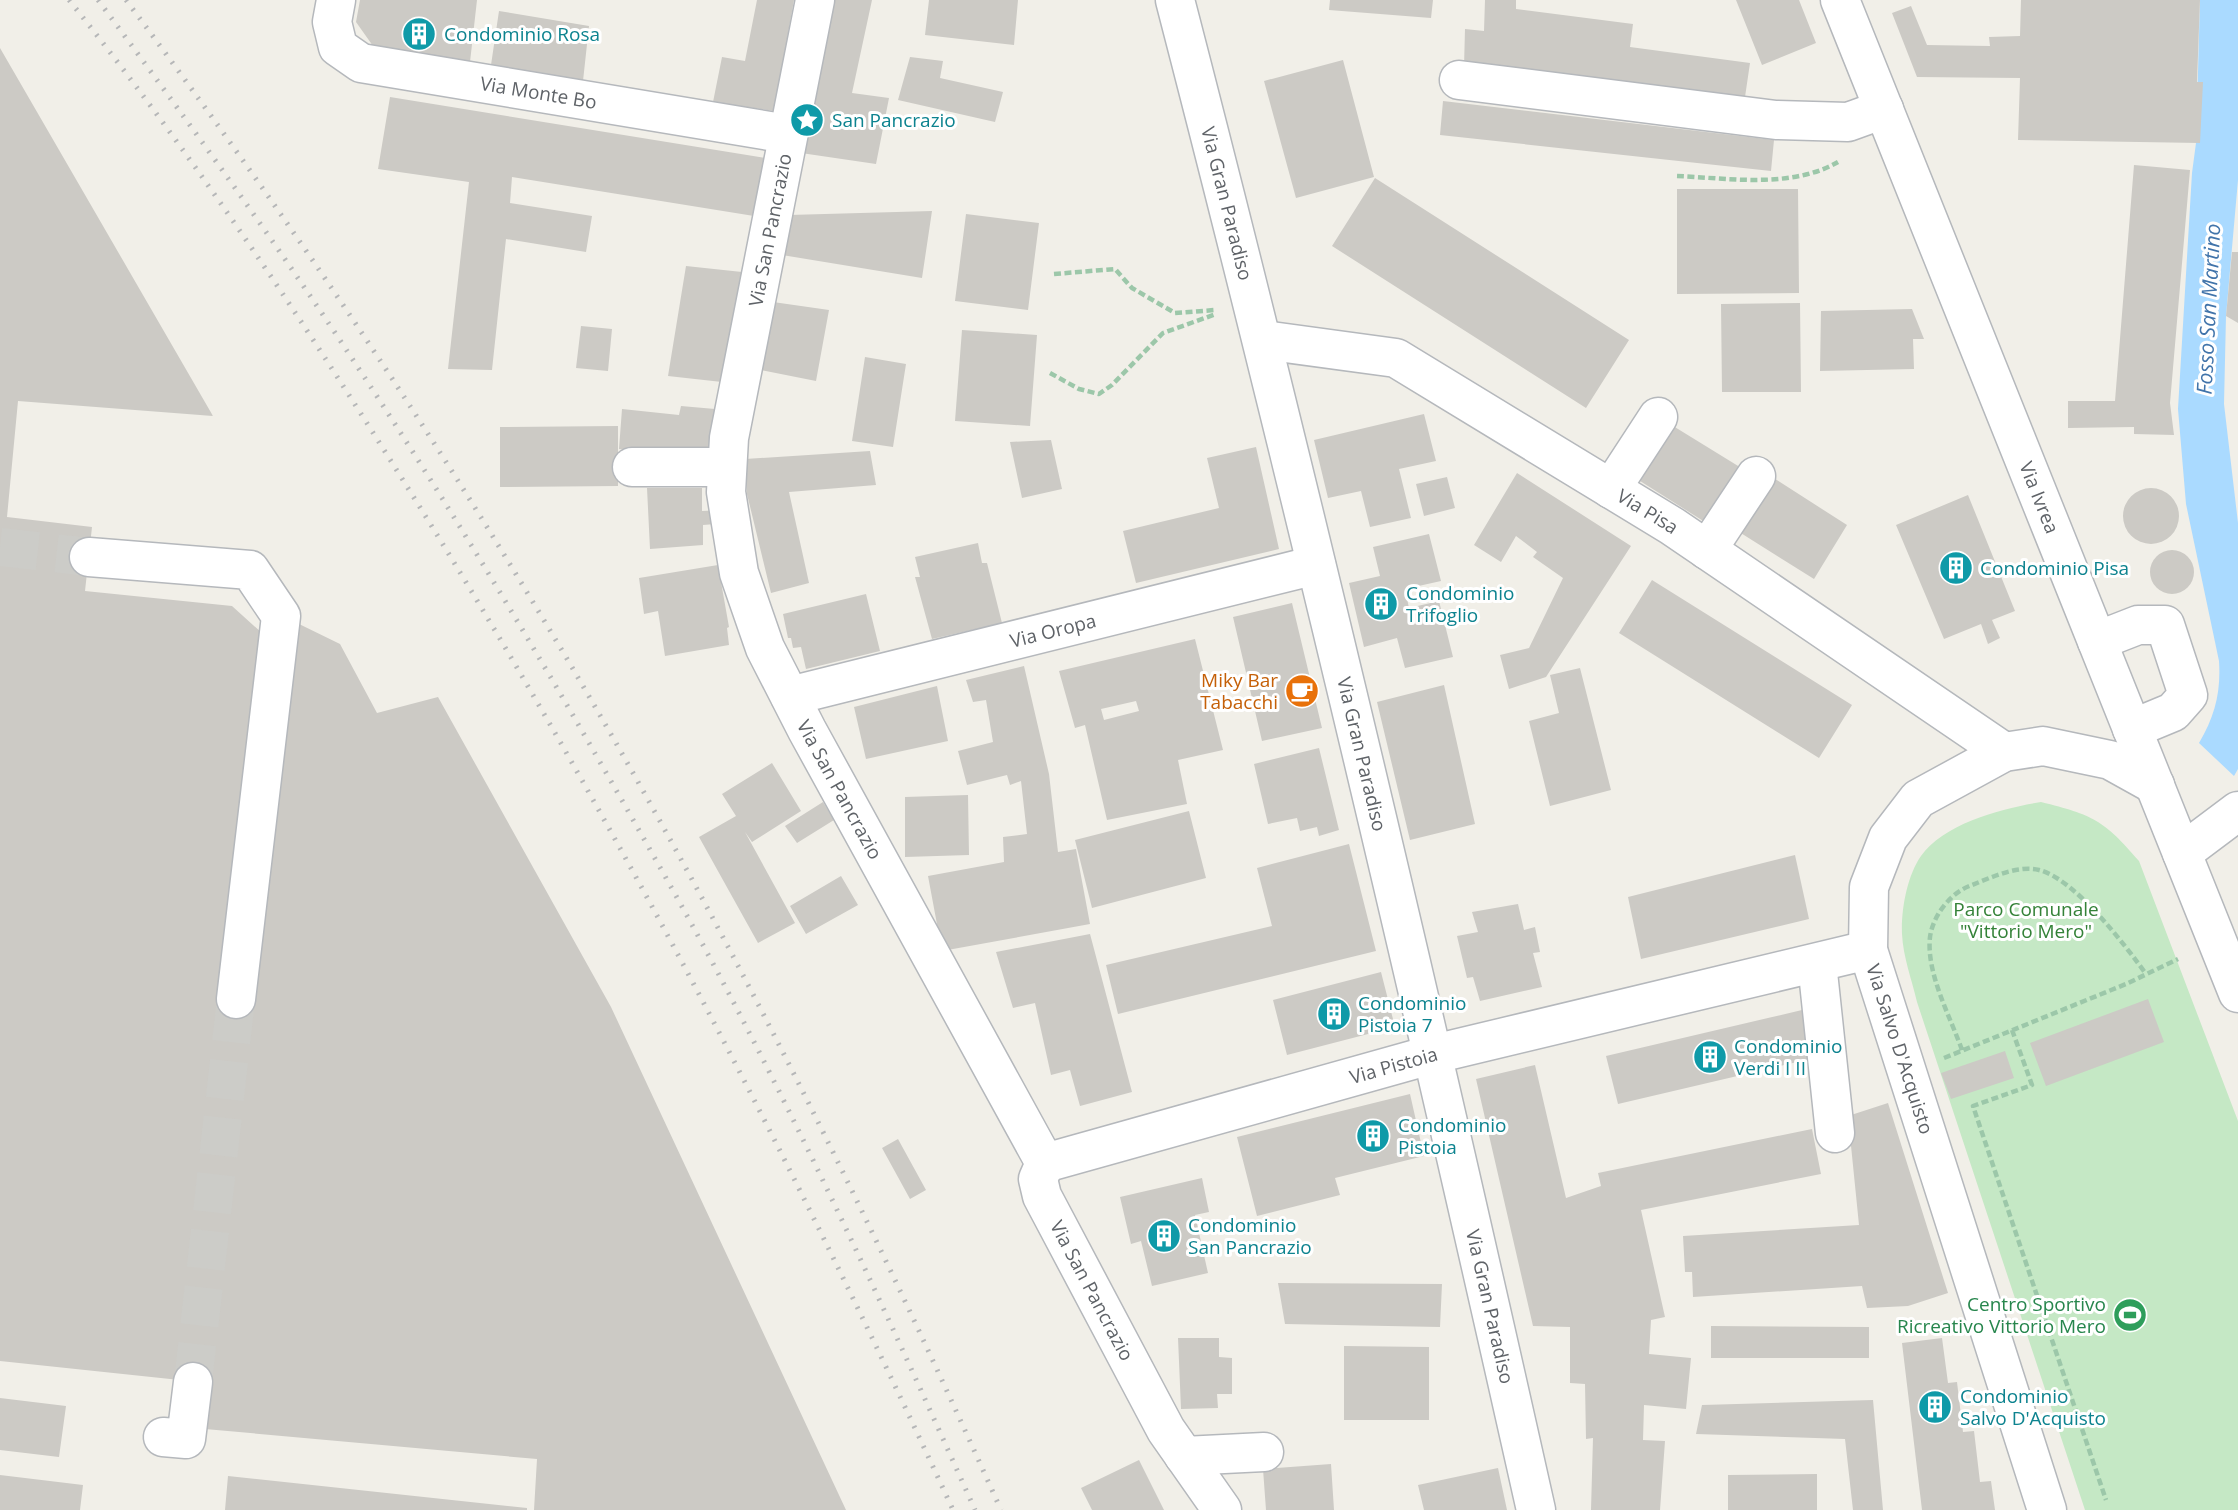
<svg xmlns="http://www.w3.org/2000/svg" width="2238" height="1510" font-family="'Open Sans',sans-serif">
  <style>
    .green { fill: #c5e8c5 }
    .water { fill: #aadaff }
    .building { fill: #cccac5; fill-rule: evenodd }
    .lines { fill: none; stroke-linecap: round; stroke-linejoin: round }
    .minor-tunnel { stroke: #ccccc8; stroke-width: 38; stroke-dasharray: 38 19; stroke-linecap: butt }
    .minor-casing { stroke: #b5b8bc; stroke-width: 41 }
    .path { stroke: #9cc7a9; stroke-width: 4.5; stroke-dasharray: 7 3.5; stroke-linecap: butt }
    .minor { stroke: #fff; stroke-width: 38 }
    .rail { stroke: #b6b7b8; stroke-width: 5; stroke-dasharray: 2 9; stroke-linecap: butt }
    .labels { text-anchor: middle; stroke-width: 6; stroke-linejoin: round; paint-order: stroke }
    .culture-label { font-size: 19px; fill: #0d838f; stroke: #fff; text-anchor: start }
    .street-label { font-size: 19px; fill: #5f6368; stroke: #fff }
    .food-label { font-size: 19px; fill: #c56008; stroke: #fff; text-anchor: end }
    .park-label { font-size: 19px; fill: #348238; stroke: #fff }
    .leisure-label { font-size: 19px; fill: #27864d; stroke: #fff; text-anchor: end }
    .water-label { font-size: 21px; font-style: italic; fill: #4174aa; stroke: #fff }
  </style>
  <rect width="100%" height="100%" fill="#f1efe8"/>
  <path class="green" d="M2041 802C2093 815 2104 820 2139 861L2238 1121V1510H2085L1917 1002C1912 980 1903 957 1902 934 1901 910 1907 876 1921 856 1944 823 2004 808 2041 802Z"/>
  <path class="water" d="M2200 0H2238V180L2226 316 2224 404 2238 523V769L2234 776 2199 743C2215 716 2221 692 2219 661L2186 504 2178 409 2192 173 2196 143Z"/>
  <path class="building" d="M360 0H477L470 62 373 46 356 22Z
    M757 0H794L774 111 713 102 722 57 745 61Z
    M830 0H872L852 93 889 98 876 164 801 153Z
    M929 0H1018L1014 45 925 35Z
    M1330 0H1433L1431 18 1329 10Z
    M1485 0H1516V9L1633 24 1630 47 1750 63 1745 97 1464 67 1465 29 1484 31Z
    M1736 0H1799L1816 43 1762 65Z
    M2021 0H2200L2197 82H2203L2200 143 2018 140 2020 78 1917 77 1892 13 1911 6 1927 45 1990 46 1989 37 2020 36Z
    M499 11 589 26 583 81 491 65Z
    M0 48 213 416 18 401 7 517 92 527 85 591 232 606 263 634 297 623 340 644 377 713 438 697 611 1007 846 1510H534L537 1459 205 1429 208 1383 0 1361Z
    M910 57 943 61 940 78 1003 92 995 122 898 100Z
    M1343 60 1374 177 1296 198 1264 81Z
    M390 97 765 158 754 216 512 177 510 203 592 216 586 252 506 239 492 370 448 369 469 182 378 169Z
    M1443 101 1774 140 1771 171 1440 135Z
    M2134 165 2190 170 2170 403 2174 435 2134 434V427L2068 428V401H2115Z
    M1375 178 1629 340 1586 408 1332 246Z
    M1677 189H1798L1799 293 1677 294Z
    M932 211 922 278 782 255 789 215Z
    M966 214 1039 223 1028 310 955 301Z
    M2232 252H2238V323L2226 316Z
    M686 266 742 272 722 382 668 376Z
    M773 302 829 310 816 381 761 370Z
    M1800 303 1801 392H1722L1721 304Z
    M1912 309 1924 339H1913L1914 369 1820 371 1821 311Z
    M581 326 612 329 608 371 576 368Z
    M962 330 1037 335 1030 426 955 421Z
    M865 357 906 364 893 447 852 441Z
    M681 406 715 409 711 458 619 449 622 409 679 415Z
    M1424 414 1436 461 1399 469 1411 518 1370 527 1361 491 1328 498 1314 440Z
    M1665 421 1743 469 1708 524 1629 474Z
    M618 426V486L500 487V427Z
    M1051 440 1062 489 1022 498 1010 442Z
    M1256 447 1279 549 1136 583 1123 531 1219 508 1207 458Z
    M870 451 876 485 789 492 809 583 771 593 747 494 745 459Z
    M1517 473 1631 546 1546 677 1509 689 1500 655 1529 648 1563 578 1533 557 1537 552 1516 536 1501 562 1474 545Z
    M1447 477 1455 508 1424 516 1416 484Z
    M1772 477 1847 525 1814 579 1736 530Z
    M2123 516a28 28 0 1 1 56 0a28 28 0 1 1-56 0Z
    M647 488H702V511L725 510 728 523 703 525V545L650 549Z
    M1968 495 2015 611 1992 620 2000 638 1988 644 1981 624 1944 639 1896 525Z
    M1429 534 1441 581 1405 589 1409 608 1439 601 1453 657 1405 668 1397 638 1364 647 1349 583 1380 576 1373 547Z
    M978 543 982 563H987L1002 623 932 639 915 577H920L915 557Z
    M2150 572a22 22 0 1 1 44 0a22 22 0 1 1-44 0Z
    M718 565 729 627 727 628 729 645 665 656 658 611 644 614 639 578Z
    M1652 580 1852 705 1819 758 1619 633Z
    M866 594 880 651 806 669 801 647 793 648 791 638H788L783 614Z
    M1292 603 1322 728 1262 741 1233 617Z
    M1195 639 1223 750 1178 760 1187 804 1107 820 1085 725 1075 728 1059 671ZM1136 701 1139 711 1104 720 1101 709Z
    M1024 666 1049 774 1058 852 1076 849 1090 924 942 951 928 876 1004 862 1003 837 1027 834 1021 781 1010 785 1007 775 967 785 958 751 993 742 986 700 973 702 966 680Z
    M1580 668 1611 790 1550 806 1529 721 1559 713 1550 675Z
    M1444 685 1475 824 1410 840 1377 702Z
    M937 686 948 741 866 759 854 707Z
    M1319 748 1339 830 1319 836 1317 827 1300 831 1297 818 1268 824 1254 764Z
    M772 763 801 811 752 842 745 832 795 923 758 943 699 837 736 816 722 794Z
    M968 795 969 855 905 857V797Z
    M823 802 834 820 797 843 785 826Z
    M1189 811 1206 878 1092 908 1075 840Z
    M1349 844 1376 951 1118 1014 1106 965 1272 926 1257 868Z
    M1795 855 1809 919 1641 959 1628 897Z
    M841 876 858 905 806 934 790 906Z
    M1518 904 1524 930 1535 927 1540 952 1533 953 1542 987 1480 1001 1473 977 1467 978 1457 936 1478 932 1472 912Z
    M1090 934 1132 1092 1080 1106 1070 1070 1051 1075 1035 1003 1013 1008 996 952Z
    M1381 972 1395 1027 1287 1055 1273 1000Z
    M2148 999 2164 1042 2046 1086 2030 1043Z
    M1802 1010 1814 1058 1618 1104 1606 1056Z
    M2005 1051 2014 1078 1951 1099 1941 1073Z
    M1535 1065 1566 1198 1601 1186 1598 1173 1812 1129 1821 1174 1641 1210 1665 1317 1651 1320 1649 1354 1691 1358 1686 1409 1644 1405 1643 1440 1665 1441 1660 1510H1591L1593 1438 1586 1439 1585 1384 1570 1383V1327L1533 1326 1476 1079Z
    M1410 1094 1424 1156 1335 1178 1340 1195 1257 1216 1237 1137Z
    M1888 1103 1948 1293 1908 1306 1867 1308 1862 1286 1693 1297 1692 1272H1685L1683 1236 1859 1225 1848 1116Z
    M898 1139 926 1190 910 1199 882 1148Z
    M1202 1178 1209 1212 1195 1215 1208 1273 1152 1286 1141 1241 1131 1244 1120 1197Z
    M1278 1283 1442 1284 1440 1327 1285 1324Z
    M1711 1326 1869 1327V1358H1711Z
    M1178 1338H1219V1357L1232 1358V1394H1217L1218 1408 1181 1409Z
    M1942 1338 1948 1383 1957 1382 1963 1432 1974 1431 1980 1482 1991 1481 1995 1510H1922L1902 1343Z
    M1344 1346 1429 1347V1420H1344Z
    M0 1398 66 1406 59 1457 0 1450Z
    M1873 1400 1883 1510H1853L1845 1439 1696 1434 1702 1405Z
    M1139 1460 1164 1510H1092L1081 1488Z
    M1331 1464 1334 1510H1266L1263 1469Z
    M1498 1468 1507 1510H1424L1418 1485Z
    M1817 1474V1510H1728V1475Z
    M0 1475 83 1485 80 1510H0Z
    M228 1476 527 1508V1510H225Z"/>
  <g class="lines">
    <path class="minor-tunnel" d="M0 547 89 557
      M193 1382 236 999"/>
    <g class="minor-casing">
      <g id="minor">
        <path id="s1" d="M336 0 332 22 338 47 361 63 788 134"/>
        <path id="s2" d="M815 0 729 438 726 492 739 573 765 648 807 730 1045 1163 1038 1179 1042 1196 1166 1430 1222 1510"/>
        <path id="s3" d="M1175 0C1305 501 1423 1005 1536 1510"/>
        <path id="s4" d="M1840 0 2238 993"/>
        <path d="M1459 80 1776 120 1848 122 1884 109"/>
        <path id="s5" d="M1263 340 1396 358 1672 526 2004 752"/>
        <path d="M632 467H727"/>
        <path d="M1611 489 1658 417"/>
        <path d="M1707 550 1756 476"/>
        <path d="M89 557 250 570 281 616 236 999"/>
        <path d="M2097 641 2138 625H2165L2188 695 2173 712 2132 729"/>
        <path id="s6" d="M790 696 1316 565"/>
        <path d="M2182 853 2238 811"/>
        <path d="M1817 963 1835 1133"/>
        <path id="s7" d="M1045 1163 1434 1054 1868 950"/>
        <path d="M163 1437 186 1439 193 1382"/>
        <path d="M1184 1456 1264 1452"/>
        <path d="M2047 1510 1868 950 1869 887 1888 838 1918 799 2004 752 2043 746 2110 760 2155 785"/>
      </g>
    </g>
    <path class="path" d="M1677 176C1728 178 1791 189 1838 162
      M1054 274 1115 269 1132 288 1175 313 1215 310
      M1050 373 1079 389 1099 394 1112 385 1163 333 1216 314
      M2012 1030 2032 1085 1973 1106 2106 1500
      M1962 1050C1950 1016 1926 973 1930 937 1933 915 1951 892 1972 885 1992 877 2018 865 2039 870 2075 879 2125 945 2146 974
      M1944 1058 2126 984 2178 959"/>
    <use href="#minor" class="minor"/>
    <path class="rail" d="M69 0C190 151 298 313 401 477 610 809 789 1154 953 1510
      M98 0C187 120 275 241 357 366 467 532 568 704 666 878 781 1082 879 1296 975 1510
      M126 0C268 190 402 386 525 589 705 884 860 1195 1001 1510"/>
  </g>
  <defs>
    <g id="building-disc" transform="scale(1.75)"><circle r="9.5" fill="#0f9aa8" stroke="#fff"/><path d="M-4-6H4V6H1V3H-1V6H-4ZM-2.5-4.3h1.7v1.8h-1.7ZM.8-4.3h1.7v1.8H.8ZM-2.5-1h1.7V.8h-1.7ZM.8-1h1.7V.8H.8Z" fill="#fff"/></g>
    <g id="sight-disc" transform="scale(1.75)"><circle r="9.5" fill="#0f9aa8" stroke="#fff"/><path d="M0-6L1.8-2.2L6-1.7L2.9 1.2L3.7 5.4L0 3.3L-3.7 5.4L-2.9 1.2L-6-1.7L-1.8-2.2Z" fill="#fff"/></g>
    <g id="cafe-disc" transform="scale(1.75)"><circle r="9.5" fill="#e8710a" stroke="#fff"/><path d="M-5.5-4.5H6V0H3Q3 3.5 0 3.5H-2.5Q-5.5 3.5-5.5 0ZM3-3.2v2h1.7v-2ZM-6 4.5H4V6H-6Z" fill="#fff"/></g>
    <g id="stadium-disc" transform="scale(1.75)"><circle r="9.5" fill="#2e9e5b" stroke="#fff"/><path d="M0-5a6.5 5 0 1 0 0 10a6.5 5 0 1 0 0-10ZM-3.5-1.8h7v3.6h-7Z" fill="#fff"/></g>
  </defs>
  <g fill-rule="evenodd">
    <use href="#building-disc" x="419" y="34"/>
    <use href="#sight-disc" x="807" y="120"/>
    <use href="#building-disc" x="1956" y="568"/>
    <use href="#building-disc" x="1381" y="604"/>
    <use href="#cafe-disc" x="1302" y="691"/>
    <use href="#building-disc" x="1334" y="1014"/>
    <use href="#building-disc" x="1710" y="1057"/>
    <use href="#building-disc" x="1373" y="1136"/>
    <use href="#building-disc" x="1164" y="1236"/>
    <use href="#stadium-disc" x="2130" y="1315"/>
    <use href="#building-disc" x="1935" y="1407"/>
  </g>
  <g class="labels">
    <g class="culture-label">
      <text x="444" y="41">Condominio Rosa</text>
      <text x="832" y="127">San Pancrazio</text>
      <text x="1980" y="575">Condominio Pisa</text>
      <text x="1406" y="600">Condominio<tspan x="1406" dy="22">Trifoglio</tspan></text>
      <text x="1358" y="1010">Condominio<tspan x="1358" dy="22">Pistoia 7</tspan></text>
      <text x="1734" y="1053">Condominio<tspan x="1734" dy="22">Verdi I II</tspan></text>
      <text x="1398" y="1132">Condominio<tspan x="1398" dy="22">Pistoia</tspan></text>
      <text x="1188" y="1232">Condominio<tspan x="1188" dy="22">San Pancrazio</tspan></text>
      <text x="1960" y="1403">Condominio<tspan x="1960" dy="22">Salvo D'Acquisto</tspan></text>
    </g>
    <g class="street-label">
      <text dy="7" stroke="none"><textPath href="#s1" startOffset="256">Via Monte Bo</textPath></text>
      <text dy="7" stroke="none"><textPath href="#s3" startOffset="210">Via Gran Paradiso</textPath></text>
      <text transform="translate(770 230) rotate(-79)" y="7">Via San Pancrazio</text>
      <text dy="7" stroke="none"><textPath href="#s4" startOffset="536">Via Ivrea</textPath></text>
      <text dy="7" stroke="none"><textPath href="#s5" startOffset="429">Via Pisa</textPath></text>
      <text dy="7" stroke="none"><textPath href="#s6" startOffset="271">Via Oropa</textPath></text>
      <text dy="7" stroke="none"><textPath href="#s3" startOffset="777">Via Gran Paradiso</textPath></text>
      <text dy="7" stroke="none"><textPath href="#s2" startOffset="822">Via San Pancrazio</textPath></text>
      <text transform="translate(1900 1049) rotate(72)" y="7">Via Salvo D'Acquisto</text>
      <text dy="7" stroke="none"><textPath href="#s7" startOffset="362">Via Pistoia</textPath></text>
      <text dy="7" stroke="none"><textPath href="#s2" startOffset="1390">Via San Pancrazio</textPath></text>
      <text dy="7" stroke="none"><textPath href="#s3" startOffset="1344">Via Gran Paradiso</textPath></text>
    </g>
    <g class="food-label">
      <text x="1278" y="687">Miky Bar<tspan x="1278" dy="22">Tabacchi</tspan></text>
    </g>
    <g class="park-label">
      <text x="2026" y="916">Parco Comunale<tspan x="2026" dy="22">"Vittorio Mero"</tspan></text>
    </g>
    <g class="leisure-label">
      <text x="2106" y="1311">Centro Sportivo<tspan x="2106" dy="22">Ricreativo Vittorio Mero</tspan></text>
    </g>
    <g class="water-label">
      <text transform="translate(2209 309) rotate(-87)" y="7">Fosso San Martino</text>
    </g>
  </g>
</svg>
